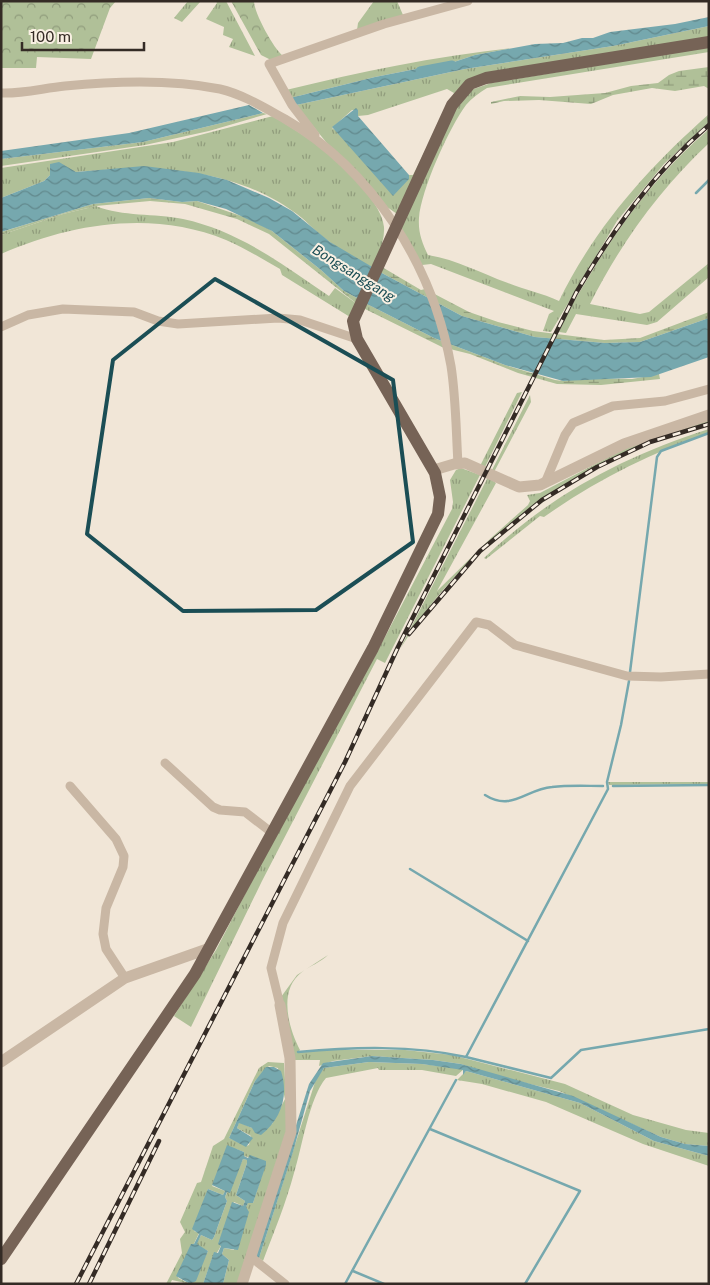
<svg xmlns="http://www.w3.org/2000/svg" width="710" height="1285" font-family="'Public Sans',sans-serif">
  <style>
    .grass { fill: url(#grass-tufts); fill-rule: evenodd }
    .forest { fill: url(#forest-crowns) }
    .wetland { fill: url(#wetland-marsh) }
    .water { fill: url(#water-waves) }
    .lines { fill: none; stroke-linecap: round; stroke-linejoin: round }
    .stream { stroke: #76a8ae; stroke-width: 2.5 }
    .canal { stroke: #76a8ae; stroke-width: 9 }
    .minor { stroke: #c9b7a4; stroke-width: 9 }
    .tertiary { stroke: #c9b7a4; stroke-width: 11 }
    .primary { stroke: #766356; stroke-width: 12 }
    .rail-casing { stroke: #342b25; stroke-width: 4.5 }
    .rail { stroke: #f9f0e3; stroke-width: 2.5; stroke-dasharray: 8; stroke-linecap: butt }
    .marked { fill: none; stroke: #1b4e55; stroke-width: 4; stroke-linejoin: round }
    .labels { text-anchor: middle; stroke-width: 4; stroke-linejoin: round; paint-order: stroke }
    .water-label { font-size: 14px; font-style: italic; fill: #1b4e55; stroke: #f9f0e3 }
  </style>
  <defs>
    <pattern id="grass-tufts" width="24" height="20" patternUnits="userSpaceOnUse" patternTransform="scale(1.25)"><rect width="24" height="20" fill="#b0c098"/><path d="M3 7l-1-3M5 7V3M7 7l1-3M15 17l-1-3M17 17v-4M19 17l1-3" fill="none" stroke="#909c7c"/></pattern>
    <pattern id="forest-crowns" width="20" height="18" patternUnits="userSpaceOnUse" patternTransform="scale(1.25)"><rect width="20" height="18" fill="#b0c098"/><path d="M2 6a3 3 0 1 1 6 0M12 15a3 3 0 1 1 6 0" fill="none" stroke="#909c7c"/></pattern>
    <pattern id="wetland-marsh" width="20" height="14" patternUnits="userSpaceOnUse" patternTransform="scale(1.25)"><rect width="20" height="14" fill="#b0c098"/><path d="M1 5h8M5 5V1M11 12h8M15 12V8" fill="none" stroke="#909c7c"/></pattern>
    <pattern id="water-waves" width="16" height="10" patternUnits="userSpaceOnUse" patternTransform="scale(1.25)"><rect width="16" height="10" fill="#76a8ae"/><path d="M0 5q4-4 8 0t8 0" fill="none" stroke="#62898d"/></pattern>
  </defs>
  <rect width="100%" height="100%" fill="#f1e6d7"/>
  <path class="grass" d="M188 1H201L182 22 174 18Z
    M216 1H226L255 56 229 47 233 39 223 35 224 27 206 19 217 3Z
    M374 1H397L403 15 357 30 358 23Z
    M709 26V39L469 81 397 214 387 207 326 142 296 105 465 69 613 46ZM447 89 454 93 413 175H409V179L332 128 352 110H358V116L368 115Z
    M709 47V52L487 88C479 93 472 98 466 105 449 128 421 190 419 218 418 232 422 243 428 255 458 260 480 273 508 283 526 290 542 293 559 301 595 227 648 168 709 114V122L664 164 617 221 551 332 543 331 549 314 554 311 431 264 422 265 401 228 458 104 471 90 491 83Z
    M512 48 475 55 433 69 421 68 375 77 290 98 286 90C360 72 436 56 512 48Z
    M263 113 267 114 209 131 145 145 1 166V159L143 142Z
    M273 116C288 126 304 135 318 145 337 160 383 202 384 227 385 241 378 255 374 268 353 258 333 246 316 231 311 227 307 222 302 218 236 166 155 165 76 172L68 169 50 175 44 181 1 198V168L173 142Z
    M709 129V143C660 189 620 244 590 304L640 314 649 312 709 263V277L657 322 647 325 576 314 566 333 559 332C566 313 578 295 588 278 621 222 660 171 709 129Z
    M96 206C123 217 154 213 183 219 239 231 282 264 329 296L335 288 357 304 350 317 282 275 280 269C262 259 245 248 226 240 153 210 72 223 1 254V235L63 214Z
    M522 392 485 467 480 466 517 393Z
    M530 395 531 402 494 472 492 470Z
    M709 419V422C584 459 469 537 400 649L488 477 496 483 437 591 491 538 528 505 530 501 527 495 540 493 628 447Z
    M709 429V433C650 453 595 481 544 517L540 516 486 559 484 558C550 495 622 457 709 429Z
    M461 468 480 475 385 663 377 659 262 881 191 1027 174 1016 216 950 309 771 374 658 452 509 453 502 450 480 456 470Z
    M608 782H709V784L609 785Z
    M328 955C321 962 310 966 302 972 278 990 288 1027 300 1050L298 1052 330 1050H405L452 1055 565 1084 633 1115 686 1130 709 1133V1146L685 1144 661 1137 559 1091 493 1075 461 1064 433 1060 372 1056 333 1061 319 1066 320 1060H294L281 997 297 975Z
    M268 1062 284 1063 288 1130 239 1284H223L229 1260 222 1254 224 1248 234 1250 246 1207 248 1203H253L266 1162 244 1156V1152L236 1149 212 1186 225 1191 223 1195 208 1189 194 1231 199 1233 178 1278 190 1284 172 1280 170 1284H166L182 1253 180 1239 185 1232 180 1222 197 1183 201 1182 213 1146 224 1139 259 1068ZM269 1066 278 1068 285 1099 272 1124 252 1128 239 1122 237 1128 251 1136 249 1145 246 1146 229 1138 255 1081Z
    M369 1062 422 1064 464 1069 456 1076 422 1070H379L378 1068 326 1078C309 1098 302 1148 294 1173 286 1203 274 1232 263 1261L259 1258 316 1079 324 1068Z
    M466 1071 580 1103 654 1141 709 1156V1166L643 1144 546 1102 482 1084 457 1080Z
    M243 1159 247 1160V1163L236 1195 245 1201 243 1206 234 1202C223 1217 227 1248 213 1256L203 1284H192L208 1251 196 1245 201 1235 212 1240 214 1237 227 1201 225 1197Z"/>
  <path class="forest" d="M1 1H116L110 8 91 59 37 57 36 68H1Z
    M231 1H254C254 13 274 49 283 56L271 60 261 55Z"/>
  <path class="wetland" d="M709 67V89L704 86 675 91 652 88 613 95 591 104 539 100 504 101 491 104V102L520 96 550 97 605 93 631 86 658 83 669 75 679 71Z
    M149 198 182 202 197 201 250 219 272 231 321 270 344 291 359 299 357 304 269 234 237 219 185 204 150 201 96 206 63 214 1 235V232L8 230 93 204Z
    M382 267 421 290 425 289 469 312 498 322 533 331 604 340 640 338 709 312V318L640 342 605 343 535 337 462 316 380 272Z
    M365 303 434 338 505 365 555 380 563 381 587 378 632 379 659 374 660 379 601 385 557 384 518 373 470 354 442 347 363 308Z"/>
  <path class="water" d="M709 17V26L613 46 465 69 296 105 290 98 375 77 421 68 433 69 475 55 535 44 563 43 582 38H593L610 32 675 24Z
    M249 105 263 113 143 142 1 159V151L129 133Z
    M356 108 358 110V116L409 175V179L393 196 332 127Z
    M59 162 76 172 144 166 199 173 227 180 269 198 292 211 330 242 374 268 359 299 344 291 321 270 272 231 226 209 197 201 182 202 149 198 93 204 1 232V198L44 181 50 175V164Z
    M380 272 462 316 535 337 605 343 640 342 709 318V357L651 377 563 381 505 365 434 338 365 303Z
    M372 1056 433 1060 461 1064 573 1096 661 1137 685 1144 709 1146V1156L654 1141 580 1103 466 1071 463 1075V1070L422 1064 369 1062 324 1068 310 1091 293 1152 259 1258 255 1256 309 1084 323 1063Z
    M266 1067H274L281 1071C289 1096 281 1119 261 1135L255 1133 252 1128 239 1123 237 1128 253 1138 246 1147 229 1138 255 1081Z
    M227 1145 244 1152V1156L248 1158 250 1155 266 1161V1165L253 1203H248L246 1207 249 1212 238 1250 224 1248 222 1254 229 1260 223 1284H203L214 1252 218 1253 221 1246 218 1244 232 1202 243 1206 245 1201 236 1195 247 1163V1160L243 1159 230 1193 227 1192 225 1197 227 1201 214 1237 212 1240 201 1235 197 1244 208 1251 196 1281 190 1284 176 1276 191 1244H194L199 1234 192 1229 207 1191 208 1189 223 1195 225 1191 212 1185Z"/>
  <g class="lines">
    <path class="stream" d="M696 193 709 180
      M630 672 657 457 661 451 709 433
      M613 786 709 785
      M485 795C512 812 526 789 552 787 569 785 586 786 603 786
      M410 869 528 941
      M298 1052C353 1047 412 1045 466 1057L608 789 607 782 621 725 629 681
      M466 1057 551 1078 581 1050 709 1029
      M430 1129 580 1191 525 1284
      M353 1271 384 1284
      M345 1284 456 1080"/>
    <path class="canal" d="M420 71 452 65"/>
    <path class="minor" d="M1 93C22 94 44 88 65 86 116 81 170 79 220 89 242 94 265 108 285 119 373 170 433 266 451 366 456 398 456 431 458 464
      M315 135 292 105 269 64 384 24 468 1
      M1 327 28 315 63 309 134 312 158 321 178 324 278 318 300 320 357 339
      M545 483 565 435 573 423 613 406 665 401 709 389
      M165 763 213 807 220 810 245 812 271 832
      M70 786 116 839 124 856 123 867 106 908 103 934 106 949 125 978
      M280 1005 271 968 283 923 350 786 476 622 489 625 515 645 627 676 661 677 709 674
      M251 1257 285 1284"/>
    <path class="tertiary" d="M434 470 454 464 465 463 519 487 540 485 624 444 709 415
      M1 1062 125 978 210 948
      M242 1284 291 1132 290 1058 280 1005"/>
    <path class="primary" d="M1 1259 195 974 373 648 438 514 440 497 435 473 357 339 353 321 452 105 470 84 486 78 709 42"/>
    <g class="rail-casing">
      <path id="rail" d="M409 634 480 551 542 500 597 467 650 442 709 424
        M76 1284 345 762 398 647 576 293C613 230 653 173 709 125
        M89 1284 159 1141"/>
    </g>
    <use href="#rail" class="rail"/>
  </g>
  <path class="marked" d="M215 279 393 380 413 542 316 610 183 611 87 534 113 360Z"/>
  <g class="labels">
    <g class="water-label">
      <text transform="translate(354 273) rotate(32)" y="5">Bongsanggang</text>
    </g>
  </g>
  <rect width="710" height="1285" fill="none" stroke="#342b25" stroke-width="5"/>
  <path d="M22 42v8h122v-8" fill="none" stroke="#342b25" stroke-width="2.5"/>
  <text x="30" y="42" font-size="15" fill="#342b25" stroke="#f9f0e3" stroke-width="4" paint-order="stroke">100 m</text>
</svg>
